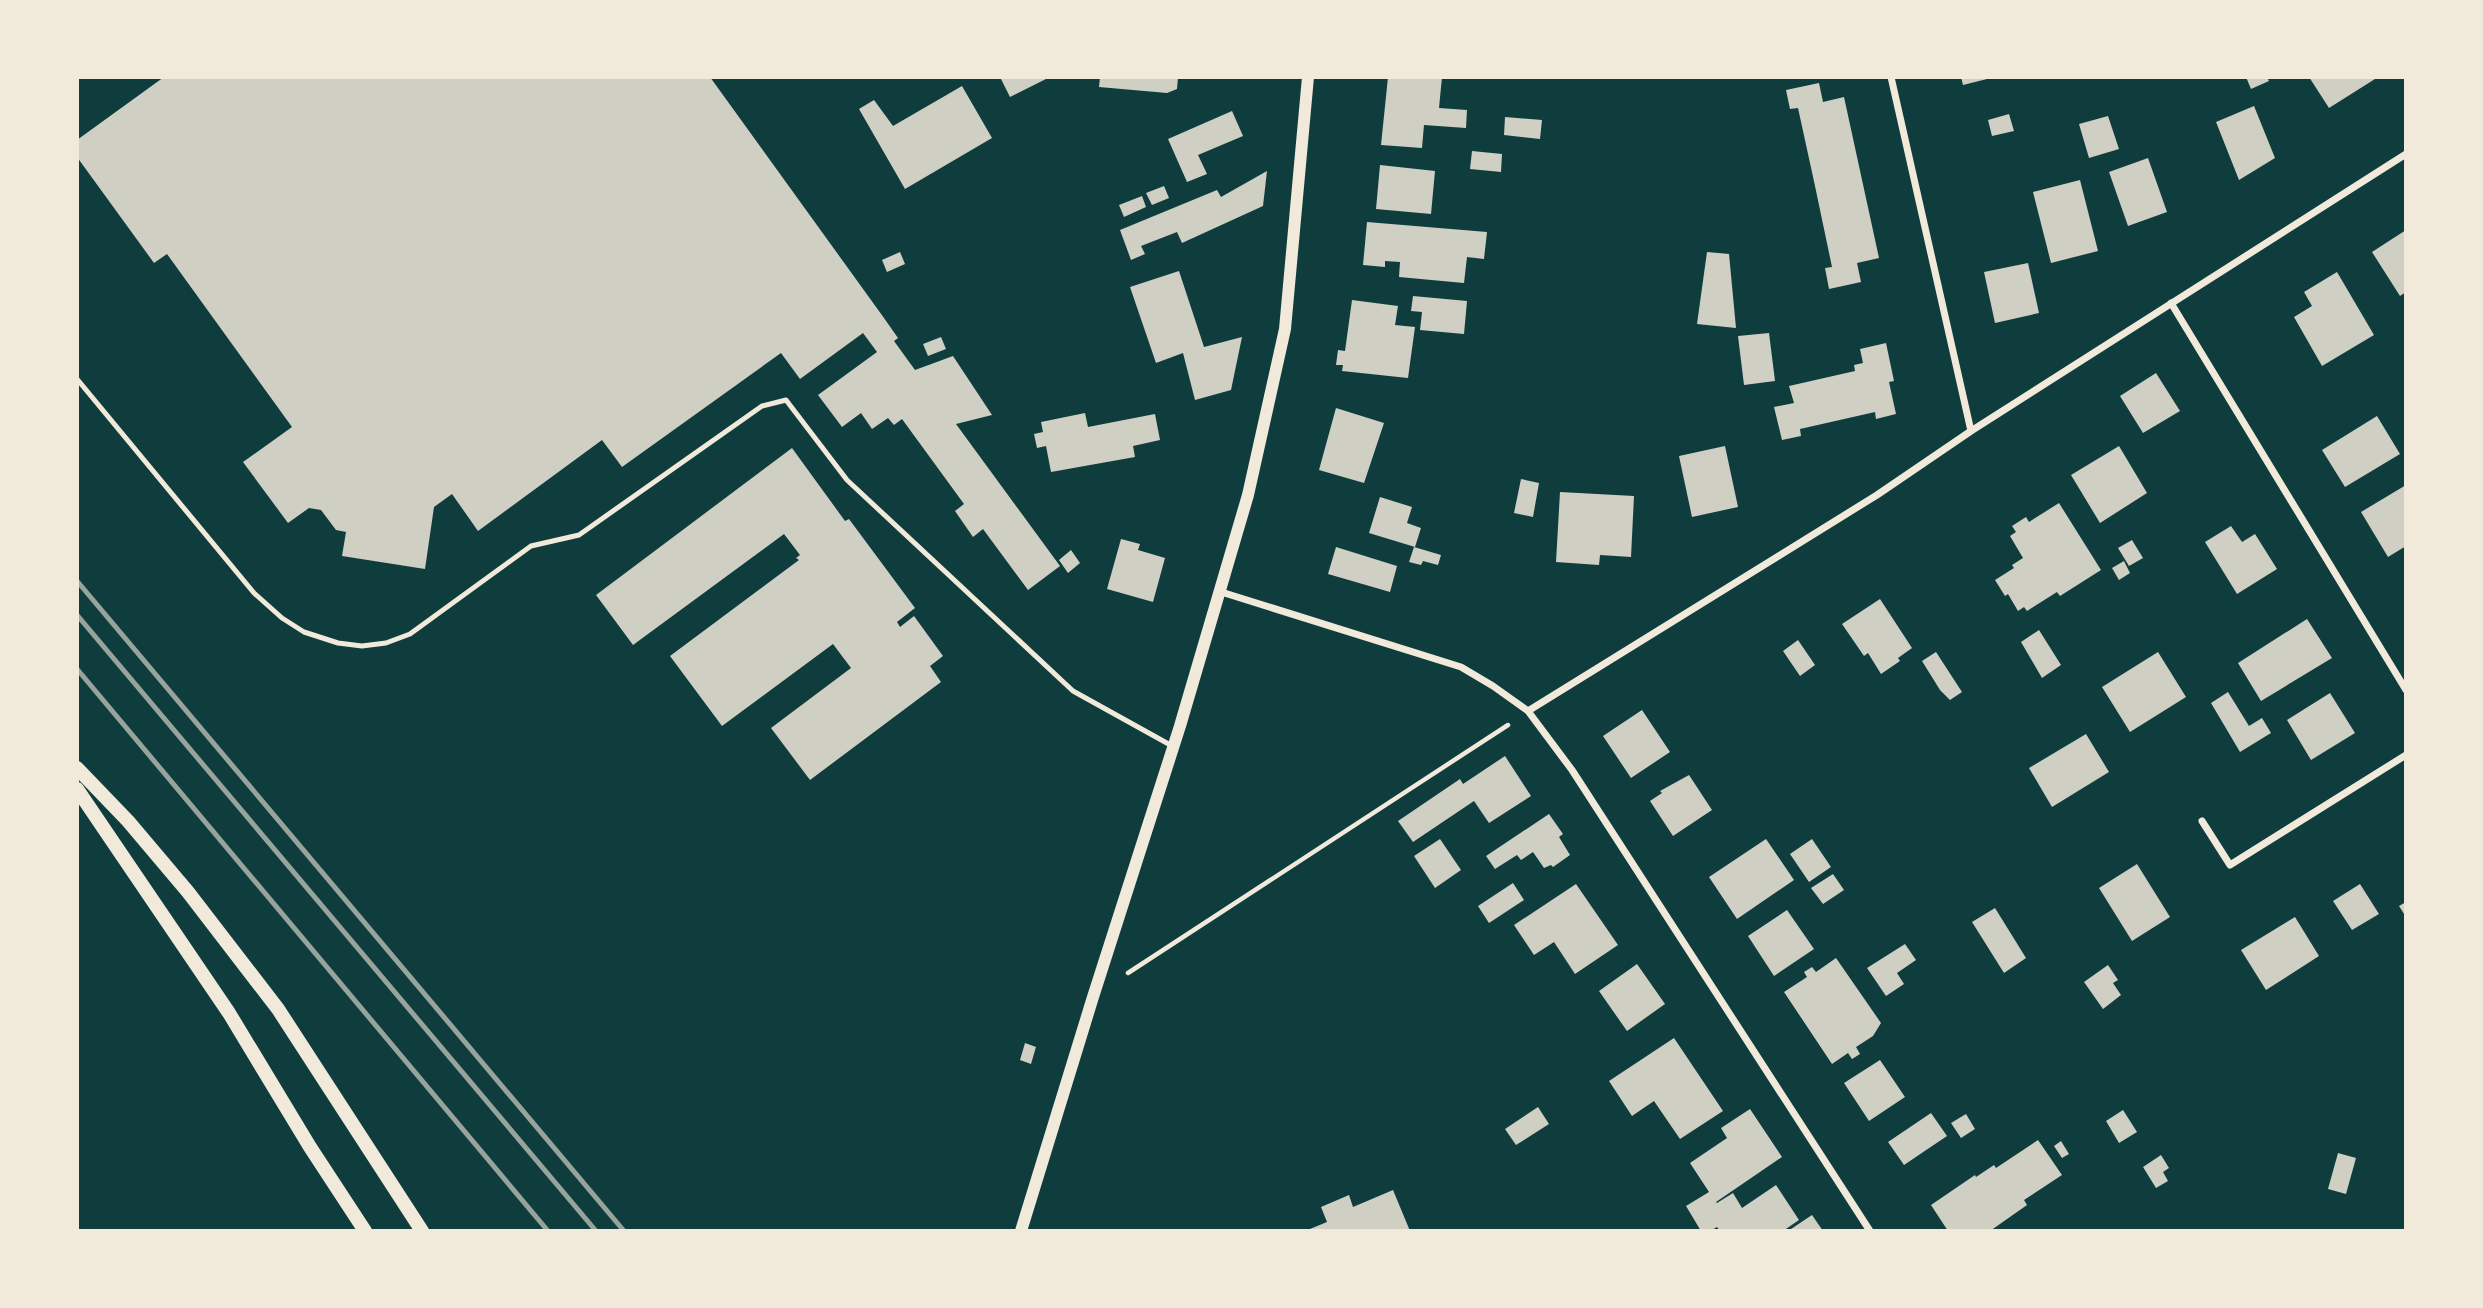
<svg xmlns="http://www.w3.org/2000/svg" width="2483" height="1308" font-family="Inter,sans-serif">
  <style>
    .building { fill: #cfcfc3 }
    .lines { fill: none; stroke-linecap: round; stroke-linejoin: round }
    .path { stroke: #f1e9da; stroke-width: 4.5 }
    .service { stroke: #f1e9da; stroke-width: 5 }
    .minor { stroke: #f1e9da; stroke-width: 7 }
    .tertiary { stroke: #f1e9da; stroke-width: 12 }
    .secondary { stroke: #f1e9da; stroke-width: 14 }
    .rail { stroke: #97a49c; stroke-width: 5 }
  </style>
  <rect width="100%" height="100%" fill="#0f3d3e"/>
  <path class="building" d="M164 77H710L884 318 898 338 894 341 915 370 953 356 992 415 956 424 1060 566 1028 590 983 529 973 537 955 511 964 504 902 419 894 425 888 418 872 429 861 413 842 427 818 395 877 352 863 333 800 379 781 353 622 467 602 440 478 531 452 494 434 507 425 569 342 556 346 532 336 530 321 510 309 508 288 523 243 462 292 427 167 254 154 263 77 157V140Z
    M1000 77H1050L1010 97Z
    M1100 77H1178L1177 89 1167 93 1099 87Z
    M1388 77H1442L1439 108 1467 110 1466 128 1424 125 1422 148 1381 145Z
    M1961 77H1990L1991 78 1963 85Z
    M2246 77H2267L2269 81 2251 89Z
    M2309 77H2373L2375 79 2329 108Z
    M1819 83 1823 102 1844 97 1879 258 1857 263 1861 282 1829 289 1825 268 1832 267 1815 186 1798 108 1790 109 1786 90Z
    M962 86 992 138 905 189 859 109 874 100 893 126Z
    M2254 106 2275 158 2239 180 2216 122Z
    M1232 111 1243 136 1198 155 1207 174 1187 182 1168 139Z
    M2009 114 2014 131 1992 136 1988 120Z
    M2108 116 2119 149 2089 158 2079 124Z
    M1505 117 1542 120 1540 139 1504 135Z
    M1472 151 1502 154 1501 172 1470 169Z
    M2148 158 2167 212 2128 226 2109 172Z
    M1380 165 1435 171 1431 214 1376 209Z
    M1267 171 1263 206 1182 243 1177 232 1141 246 1145 254 1131 260 1120 230 1217 190 1221 197Z
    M2080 180 2098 251 2051 263 2033 192Z
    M1164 186 1169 198 1152 205 1146 193Z
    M1142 196 1146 207 1124 217 1119 205Z
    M1367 222 1487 232 1484 259 1467 257 1464 283 1399 277 1400 262 1385 261V267L1363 265Z
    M2406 230V292L2400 296 2372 252Z
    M900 252 905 264 887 272 882 260Z
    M1707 252 1729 254 1736 328 1697 324Z
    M2028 263 2039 313 1995 323 1984 272Z
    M1179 271 1204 347 1242 337 1231 390 1195 400 1183 353 1156 363 1130 287Z
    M2337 272 2374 335 2322 366 2294 317 2312 306 2304 292Z
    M1413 296 1467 301 1464 334 1420 330 1422 312 1411 311Z
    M1352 300 1398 306 1395 325 1415 327 1408 378 1342 371 1343 365H1336L1338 350 1345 351Z
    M1769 333 1775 381 1744 385 1738 336Z
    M941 337 946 349 928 356 923 344Z
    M1886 343 1894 381 1889 382 1896 414 1876 419 1875 412 1800 429 1801 436 1782 440 1774 407 1794 403 1789 386 1855 371 1854 365 1863 363 1860 349Z
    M2156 373 2180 411 2143 433 2120 396Z
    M1336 408 1384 423 1364 483 1319 470Z
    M1085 413 1088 427 1155 414 1160 440 1133 446 1135 457 1051 472 1046 446 1037 448 1034 434 1043 432 1041 422Z
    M2377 416 2400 454 2345 487 2322 450Z
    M1725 446 1738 507 1692 517 1679 456Z
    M2119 446 2147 493 2100 523 2071 475Z
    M792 448 845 521 849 519 915 608 897 622 900 627 914 616 943 656 930 666 941 682 810 780 771 728 851 668 833 644 722 726 670 656 799 560 796 558 800 555 784 534 633 645 596 595Z
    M1521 479 1539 483 1533 517 1514 513Z
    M2406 485V546L2388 557 2361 512Z
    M1560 492 1634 496 1631 557 1600 555 1599 565 1556 562Z
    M1380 497 1412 507 1407 523 1421 528 1415 547 1369 533Z
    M2059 503 2101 570 2060 596 2057 592 2027 611 2024 607 2018 611 2008 594 2005 596 1995 580 2014 568 2012 565 2023 558 2010 536 2016 532 2012 526 2026 517 2029 522Z
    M2231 526 2242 542 2255 534 2277 569 2237 594 2205 542Z
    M1121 539 1140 544 1138 550 1165 558 1153 602 1107 589Z
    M2132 540 2143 558 2129 566 2118 548Z
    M1336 547 1397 566 1390 592 1328 574Z
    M1414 547 1441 555 1438 565 1423 561 1421 565 1409 562Z
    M1071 550 1080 563 1068 573 1059 560Z
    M2124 561 2130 573 2119 580 2112 568Z
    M1880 599 1912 648 1898 658 1900 661 1881 674 1868 653 1864 656 1842 624Z
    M2307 619 2332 658 2261 701 2238 663Z
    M2039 630 2061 665 2042 678 2021 642Z
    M1798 640 1815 665 1800 676 1783 651Z
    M1936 652 1962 692 1950 700 1940 690 1922 661Z
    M2158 652 2186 697 2130 732 2102 687Z
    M2228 692 2249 726 2262 718 2271 733 2240 752 2211 703Z
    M2330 693 2355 733 2311 760 2287 720Z
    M1642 710 1670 752 1631 778 1603 736Z
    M2086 734 2109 772 2052 807 2029 768Z
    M1505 756 1531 796 1489 823 1474 801 1413 842 1398 821 1460 779 1463 784Z
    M1689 775 1712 810 1673 836 1650 801 1662 793 1660 791Z
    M1549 814 1563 834 1559 837 1570 855 1553 867 1551 865 1544 868 1533 852 1521 860 1517 855 1495 869 1486 856Z
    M1440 839 1461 870 1435 888 1414 856Z
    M1766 839 1794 880 1737 919 1709 877Z
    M1812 839 1831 867 1809 882 1790 854Z
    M2137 864 2170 917 2132 941 2099 888Z
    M1833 874 1844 890 1823 904 1811 888Z
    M1513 883 1524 900 1489 923 1478 906Z
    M1576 884 1618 945 1575 974 1554 942 1534 955 1514 925Z
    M2360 884 2379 914 2352 930 2333 901Z
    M2406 902V917L2399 906Z
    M1995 908 2026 958 2004 973 1972 922Z
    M1787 910 1814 949 1774 976 1748 936Z
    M2295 917 2319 956 2266 990 2241 950Z
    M1905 944 1916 960 1897 973 1904 984 1886 996 1867 968Z
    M1836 958 1881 1023 1873 1036 1856 1047 1860 1054 1852 1059 1848 1053 1832 1064 1784 992 1807 977 1804 972 1812 967 1816 972Z
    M1637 964 1665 1004 1627 1031 1599 991Z
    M2108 965 2118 980 2113 983 2121 995 2103 1009 2084 982Z
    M1674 1038 1723 1111 1680 1139 1654 1101 1632 1116 1609 1081Z
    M1025 1043 1036 1047 1031 1064 1020 1060Z
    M1880 1060 1905 1097 1869 1121 1844 1083Z
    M1538 1107 1549 1124 1516 1145 1505 1129Z
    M1750 1109 1782 1157 1716 1202 1717 1203 1733 1193 1742 1208 1776 1185 1799 1220 1783 1231H1720L1717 1227 1710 1231H1701L1686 1206 1709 1192 1690 1163 1727 1138 1721 1128Z
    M2123 1110 2137 1132 2119 1143 2106 1121Z
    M1931 1113 1947 1136 1904 1165 1888 1142Z
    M1966 1114 1975 1129 1961 1138 1951 1123Z
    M2038 1140 2062 1175 2024 1200 2027 1205 1990 1231H1948L1931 1205 1975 1175 1976 1177 1994 1165 1996 1168Z
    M2061 1141 2069 1154 2062 1158 2054 1146Z
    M2338 1153 2356 1158 2346 1194 2328 1189Z
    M2161 1155 2169 1168 2163 1172 2168 1181 2156 1188 2143 1167Z
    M1393 1190 1410 1231H1305L1327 1222 1321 1207 1349 1195 1353 1207Z
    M1812 1215 1823 1231H1788Z"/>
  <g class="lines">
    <path class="path" d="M1128 973 1508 725"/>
    <path class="service" d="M77 379 254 593 282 618 304 632 338 643 362 646 386 643 410 634 531 546 579 535 762 406 786 400 847 480 1073 691 1174 747"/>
    <path class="minor" d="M1891 77 1971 431
      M2171 303 2406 690
      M1218 591 1461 667 1493 686 1528 711 1572 770 1870 1231
      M1528 711 1877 495 1971 431 2406 154
      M2202 821 2230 865 2406 755"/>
    <path class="tertiary" d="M1021 1231 1093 997 1180 726 1248 495 1285 329 1308 77"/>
    <path class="secondary" d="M77 768 128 821 188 892 278 1009 422 1231
      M77 789 229 1013 310 1147 365 1231"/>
    <path class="rail" d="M77 581 624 1231
      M77 615 596 1231
      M77 669 548 1231"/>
  </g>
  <rect width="2483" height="1308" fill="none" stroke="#f1e9da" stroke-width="158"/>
</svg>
